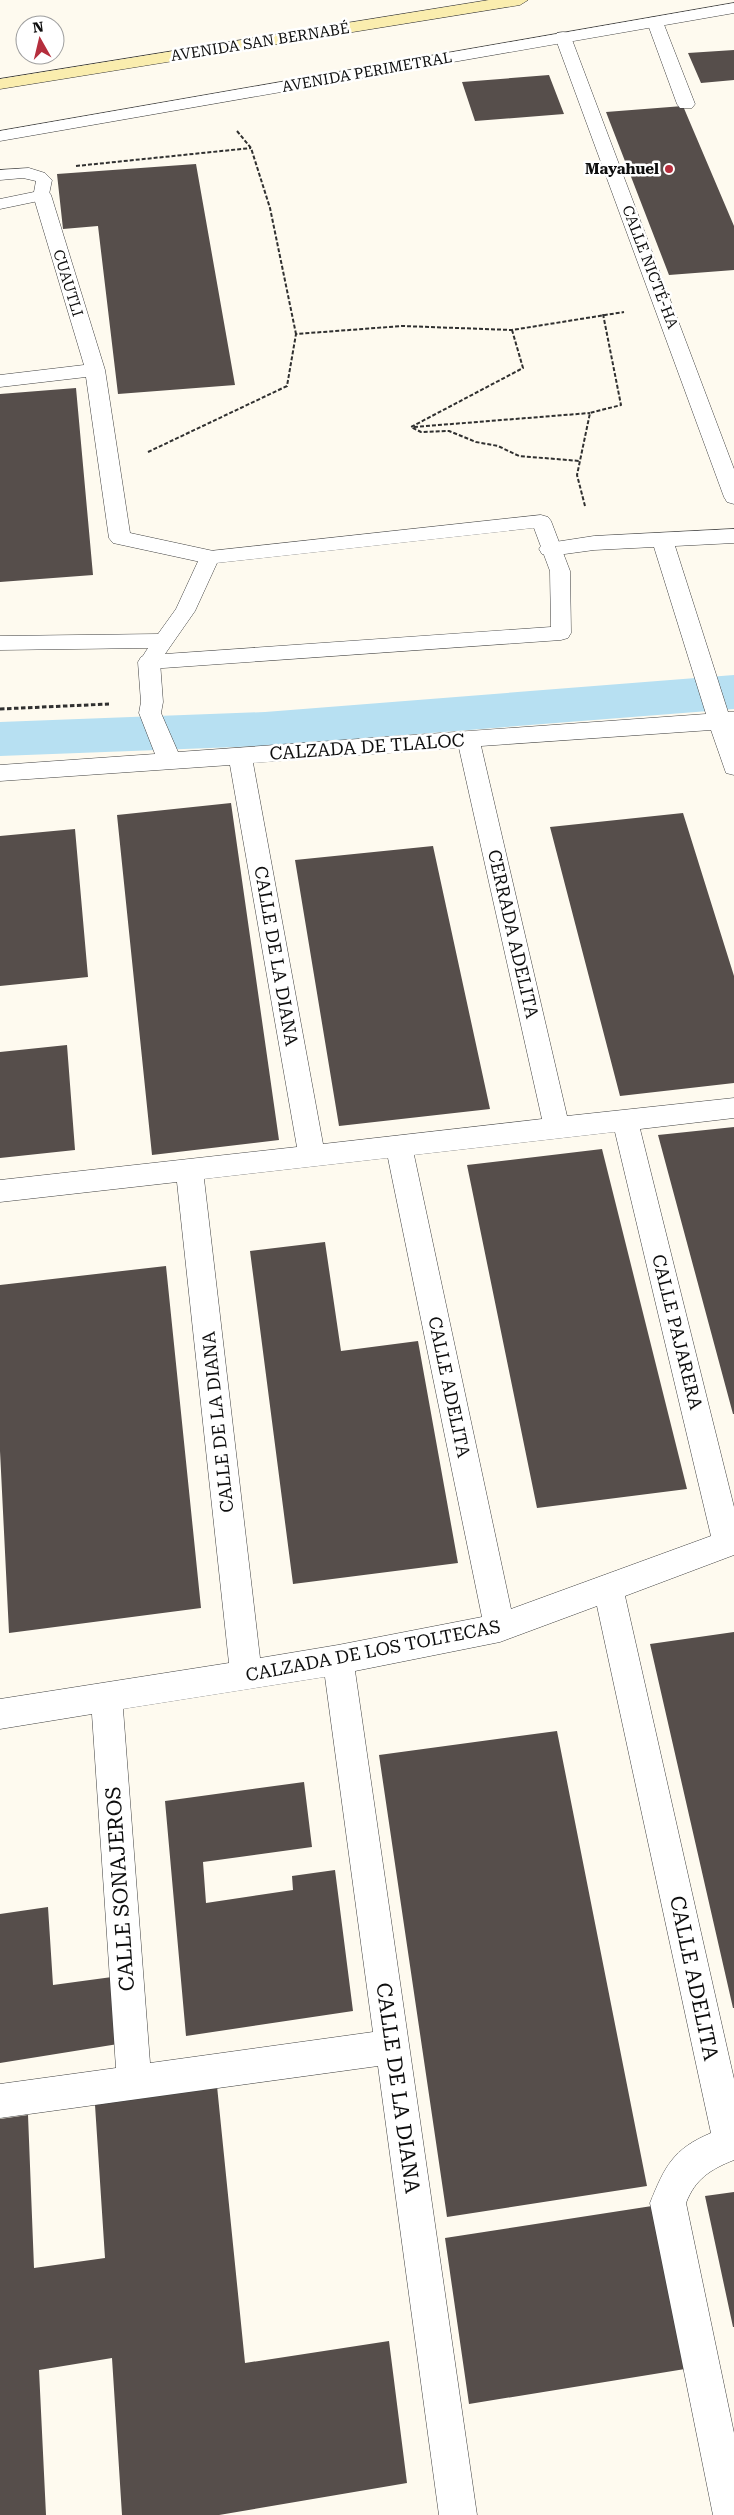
<svg xmlns="http://www.w3.org/2000/svg" width="734" height="2515" font-family="'Roboto Serif',serif">
  <style>
    .lines { fill: none; stroke-linecap: round; stroke-linejoin: round }
    .canal { fill: #b7e0f2; fill-rule: evenodd }
    .building { fill: #564e4b }
    .service-casing { stroke: #414141; stroke-width: 1 }
    .pedestrian-casing { stroke: #414141; stroke-width: 1 }
    .minor-casing { stroke: #414141; stroke-width: 1 }
    .secondary-casing { stroke: #303030; stroke-width: 1 }
    .path-far1 { stroke: #303030; stroke-width: 2; stroke-dasharray: 4 2; stroke-linecap: butt }
    .path { stroke: #303030; stroke-width: 3; stroke-dasharray: 4.5 2.5; stroke-linecap: butt }
    .service { fill: #fff; fill-rule: evenodd }
    .pedestrian { fill: #fff; fill-rule: evenodd }
    .minor { fill: #fff; fill-rule: evenodd }
    .secondary { fill: #faedae; fill-rule: evenodd }
    .poi-dot { fill: #b52e3d; stroke: #fff; stroke-width: 2 }
    .labels { text-anchor: middle; stroke-width: 5; stroke-linejoin: round; paint-order: stroke }
    .far-street-label { font-size: 15px; fill: #0e0e0e; stroke: #fff }
    .far-poi-label { font-size: 15px; font-weight: bold; fill: #0e0e0e; stroke: #fff; text-anchor: end }
    .street-label { font-size: 18px; fill: #0e0e0e; stroke: #fff }
    .near-street-label { font-size: 21px; fill: #0e0e0e; stroke: #fff }
  </style>
  <rect width="100%" height="100%" fill="#fefaef"/>
  <g class="lines">
    <path class="canal" d="M734 675V709L265 746 0 756V722L265 712Z"/>
  </g>
  <path class="building" d="M734 50V80L701 83 688 53Z
    M549 75 564 114 475 121 462 82Z
    M683 106 734 226V270L669 275 606 112Z
    M196 164 235 385 118 394 98 226 63 229 57 174Z
    M76 388 93 575 0 582V394Z
    M231 803 279 1140 152 1155 117 815Z
    M683 813 734 976V1083L620 1096 550 827Z
    M75 829 88 977 0 986V836Z
    M433 846 490 1109 339 1126 295 860Z
    M67 1045 75 1150 0 1158V1052Z
    M734 1127V1414H733L658 1135Z
    M602 1149 687 1489 537 1508 467 1165Z
    M325 1242 341 1351 418 1341 458 1563 293 1584 250 1251Z
    M166 1266 201 1608 9 1633 0 1451V1285Z
    M734 1632V2008H733L650 1644Z
    M557 1731 647 2186 447 2217 379 1755Z
    M304 1782 312 1847 203 1862 206 1903 293 1890 292 1876 335 1870 353 2011 186 2036 165 1801Z
    M48 1907 53 1985 112 1977 118 2044 0 2063V1914Z
    M217 2086 245 2363 389 2341 407 2483 219 2515H122L112 2358 39 2370 46 2515H0V2119L28 2115 34 2268 105 2258 95 2105Z
    M734 2192V2327H733L705 2196Z
    M652 2206 685 2369 469 2404 445 2238Z"/>
  <g class="lines">
    <g class="service-casing">
      <path id="service" d="M29 168 45 173 52 180 48 199 0 209V199L34 192 36 181 23 178 0 180V170Z
        M541 515 548 517 551 521 570 571 571 633 568 638 561 640 149 669 142 667 139 662 148 648 0 650V636L158 634 176 609 200 557 203 553 210 551ZM534 528 550 571 551 627 165 654 195 611 217 563Z"/>
    </g>
    <g class="pedestrian-casing">
      <path id="pedestrian" d="M655 17 661 18 663 22 695 104 692 108H680L677 104 647 22 649 18Z
        M563 32 569 33 571 37 734 469V504L727 502 724 497 555 37 557 33Z
        M42 190 48 191 51 195 105 370 130 533 218 552 221 557 218 562 210 564 113 543 109 538 86 377 0 387V375L84 365 33 195 36 191Z
        M734 529V543L675 546 728 712H734V775L726 773 711 730 481 746 567 1116 734 1098V1118L640 1129 734 1507V1555L625 1596 734 2079V2160C711 2169 695 2179 686 2203L734 2433V2515H713L650 2203C665 2166 673 2149 711 2133L597 1606 500 1642 355 1671 477 2515H439L378 2066 0 2118V2084L116 2068 92 1714 0 1729V1699L229 1663 177 1182 0 1202V1180L297 1147 230 765 0 781V765L155 754 139 713 141 702 138 662 141 657 149 654 157 657 160 662 163 702 161 713 178 752 706 714 654 547 594 550 550 556 542 554 539 549 542 544 594 536ZM459 748 542 1119 323 1144 253 763ZM615 1132 711 1536 511 1609 414 1155ZM388 1158 482 1617 338 1645 260 1658 204 1179ZM325 1677 373 2032 150 2063 123 1709Z"/>
    </g>
    <g class="minor-casing">
      <path id="minor" d="M734 3V13L0 141V131Z"/>
    </g>
    <g class="secondary-casing">
      <path id="secondary" d="M489 0H528L520 5 0 89V79Z"/>
    </g>
    <path class="path-far1" d="M237 131 251 148 270 208 296 334
      M76 166 251 148
      M512 330 523 368 411 427 421 432 449 431 476 442 498 446 519 456 580 461
      M414 427 590 413
      M148 452 287 386 296 334 402 326 512 330 624 312
      M585 506 577 475 590 413 621 405 603 314"/>
    <path class="path" d="M0 709 109 704"/>
    <use href="#service" class="service"/>
    <use href="#pedestrian" class="pedestrian"/>
    <use href="#minor" class="minor"/>
    <use href="#secondary" class="secondary"/>
  </g>
  <circle class="poi-dot" cx="669" cy="169" r="5"/>
  <g class="labels">
    <g class="far-street-label">
      <text transform="translate(260 42) rotate(-9)" y="5">AVENIDA SAN BERNABÉ</text>
      <text transform="translate(367 72) rotate(-10)" y="5">AVENIDA PERIMETRAL</text>
      <text transform="translate(650 267) rotate(69)" y="5">CALLE NICTÉ-HA</text>
      <text transform="translate(68 283) rotate(73)" y="5">CUAUTLI</text>
    </g>
    <g class="far-poi-label">
      <text x="659" y="174">Mayahuel</text>
    </g>
    <g class="street-label">
      <text transform="translate(367 747) rotate(-4)" y="6">CALZADA DE TLALOC</text>
      <text transform="translate(513 934) rotate(77)" y="6">CERRADA ADELITA</text>
      <text transform="translate(276 956) rotate(80)" y="6">CALLE DE LA DIANA</text>
      <text transform="translate(677 1332) rotate(76)" y="6">CALLE PAJARERA</text>
      <text transform="translate(449 1387) rotate(78)" y="6">CALLE ADELITA</text>
      <text transform="translate(218 1422) rotate(-96)" y="6">CALLE DE LA DIANA</text>
      <text transform="translate(373 1651) rotate(-11)" y="6">CALZADA DE LOS TOLTECAS</text>
    </g>
    <g class="near-street-label">
      <text transform="translate(120 1889) rotate(-94)" y="7">CALLE SONAJEROS</text>
      <text transform="translate(694 1978) rotate(78)" y="7">CALLE ADELITA</text>
      <text transform="translate(398 2088) rotate(82)" y="7">CALLE DE LA DIANA</text>
    </g>
  </g>
  <g transform="translate(40 40) rotate(352)"><circle r="24" fill="#ffffff" stroke="#9f9f9f"/>
  <path d="M0-4L9 19L0 12L-9 19Z" fill="#b52e3d"/>
  <text y="-8" font-size="14" font-weight="bold" text-anchor="middle" fill="#0e0e0e">N</text>
  </g>
</svg>
